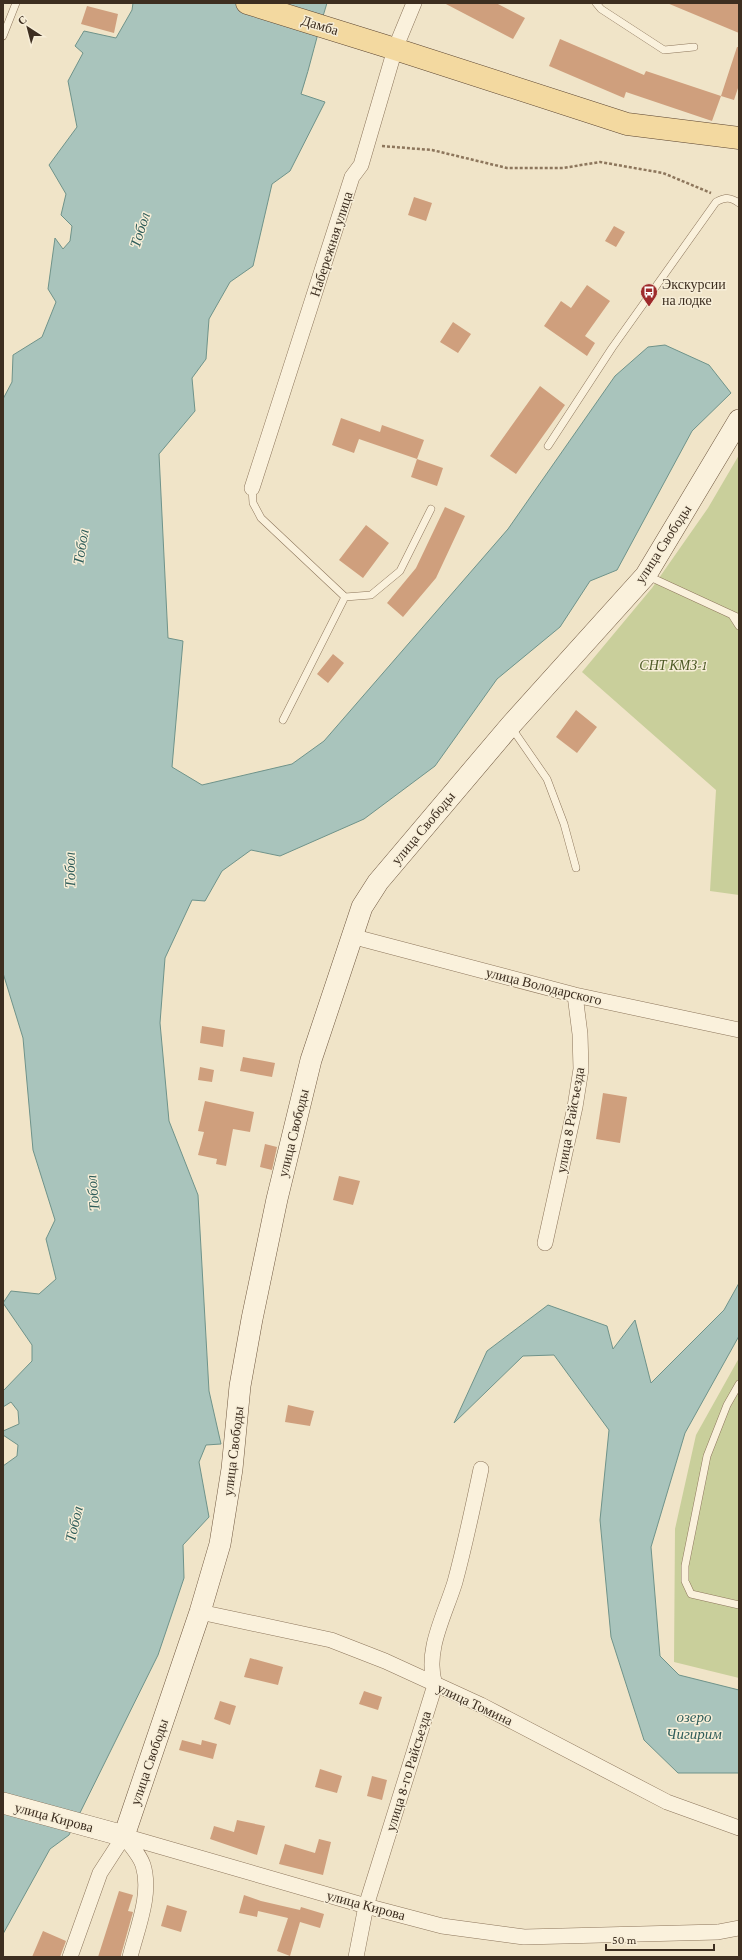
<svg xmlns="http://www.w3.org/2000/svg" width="742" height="1960" font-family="'Crimson Pro',serif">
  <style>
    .green { fill: #c9cf9b }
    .water { fill: #a9c4bc; stroke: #6f938a }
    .building { fill: #cf9f7d }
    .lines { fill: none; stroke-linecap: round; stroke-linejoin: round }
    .lane-casing { stroke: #8d765c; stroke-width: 8 }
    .street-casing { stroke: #8d765c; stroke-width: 16 }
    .secondary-casing { stroke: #6f573f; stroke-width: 22 }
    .primary-casing { stroke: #5b4430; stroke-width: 23 }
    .path { stroke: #8d765c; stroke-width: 2.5; stroke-dasharray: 3 2; stroke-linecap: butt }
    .lane { stroke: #faf1dc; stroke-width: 7 }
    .street { stroke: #faf1dc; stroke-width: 15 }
    .secondary { stroke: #faf1dc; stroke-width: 21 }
    .primary { stroke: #f3d9a0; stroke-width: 22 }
    .labels { text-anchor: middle; stroke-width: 3; stroke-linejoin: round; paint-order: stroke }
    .street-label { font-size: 14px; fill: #3d2e20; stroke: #f7eed8 }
    .poi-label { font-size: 14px; fill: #3d2e20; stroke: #f7eed8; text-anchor: start }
    .park-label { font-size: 14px; font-style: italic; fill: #4d5a26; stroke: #f7eed8 }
    .water-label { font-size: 15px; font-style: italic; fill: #2f5d5a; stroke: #f7eed8 }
  </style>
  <rect width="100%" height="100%" fill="#f0e4c8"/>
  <path class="green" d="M739 455V895L710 891 716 790 582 672 652 588 708 508Z
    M739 1358V1678L674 1662 675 1529 696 1435Z"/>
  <path class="water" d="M133 3H327C317 33 311 64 301 94L325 102 290 171 272 184 253 266 230 282 209 319 206 359 192 378 195 411 159 454 168 638 183 641 172 767 202 785 292 764 324 741 508 529 615 376 648 347 665 345 709 365 731 393 692 431 617 570 590 581 560 627 497 679 435 766 364 819 280 856 251 850 222 871 205 901 192 900 165 958 160 1023 169 1121 198 1195 209 1391 221 1444 206 1445 199 1462 209 1517 183 1545 184 1578 158 1655 69 1835 50 1849 3 1934V1466L17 1456 18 1445 3 1435V1431L19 1424 18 1411 11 1402 3 1407V1391L32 1361V1345L3 1303 11 1291 39 1294 56 1279 46 1239 55 1220 33 1150 23 1038 3 973V399L12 382 13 355 42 337 56 302 48 289 55 238 63 249 70 241 72 226 61 215 66 194 49 165 77 127 68 81 83 53 75 46 84 31 116 38 132 10Z
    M739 1283V1336L685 1433 651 1547 660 1656 679 1675 739 1690V1773H678L644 1740 611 1637 600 1520 609 1430 554 1355 523 1356 454 1423 487 1351 548 1305 607 1326 613 1349 635 1320 651 1383 724 1310Z"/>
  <path class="building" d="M444 3H496L525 18 513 39Z
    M667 3H739V33Z
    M87 6 118 14 114 33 81 24Z
    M560 39 644 75 646 71 721 96 712 121 626 92 624 98 549 66Z
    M737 47H739V85L734 100 721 96Z
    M414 197 432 203 426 221 408 215Z
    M614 226 625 232 616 247 605 241Z
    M587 285 610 301 585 336 595 343 587 356 544 326 561 301 571 308Z
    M453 322 471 334 458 353 440 342Z
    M540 386 565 405 516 474 490 456Z
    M341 418 380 432 382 425 424 440 417 459 359 439 354 453 332 445Z
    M417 459 443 468 437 486 411 477Z
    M445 507 465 516 436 578 403 617 387 603 416 568Z
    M366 525 389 543 363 578 339 560Z
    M333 654 344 663 328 683 317 674Z
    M576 710 597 727 577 753 556 737Z
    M202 1026 225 1030 223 1047 200 1043Z
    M243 1057 275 1063 272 1077 240 1071Z
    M200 1067 214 1070 212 1082 198 1080Z
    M603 1093 627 1097 620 1143 596 1139Z
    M205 1101 254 1112 250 1132 233 1129 226 1166 216 1164 217 1159 198 1155 204 1132 198 1131Z
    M265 1144 277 1147 272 1170 260 1167Z
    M339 1176 360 1181 353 1205 333 1200Z
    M288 1405 314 1411 310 1426 285 1422Z
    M250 1658 283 1667 278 1685 244 1677Z
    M364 1691 382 1697 378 1710 359 1704Z
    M220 1701 236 1706 230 1725 214 1719Z
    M182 1740 201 1745 202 1740 217 1744 213 1759 179 1750Z
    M320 1769 342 1776 337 1793 315 1787Z
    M372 1776 387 1780 382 1800 367 1796Z
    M237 1820 265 1826 257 1855 210 1839 214 1826 234 1832Z
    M319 1839 331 1842 323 1875 279 1864 285 1844 315 1853Z
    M119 1891 133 1895 128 1911 133 1912 121 1955V1957H98Z
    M244 1895 261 1901 300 1910 301 1907 324 1914 320 1928 300 1922 290 1956 277 1951 288 1918 258 1911 257 1917 239 1913Z
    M167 1905 187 1911 181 1932 161 1926Z
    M43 1931 66 1941 60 1957H32Z"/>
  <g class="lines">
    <g class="lane-casing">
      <path id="lane" d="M596 3 601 9 664 50 694 47
        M3 36 16 3
        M548 446 612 348 716 202C726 197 730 197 739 203
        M252 488 253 503 261 518 345 597 371 595 400 571 431 509
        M648 576 739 618
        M732 615 739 626
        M283 720 345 597
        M511 727 547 779 564 824 576 868
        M739 1384 727 1405 707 1456 685 1566V1581L691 1594 739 1605"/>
    </g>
    <g class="street-casing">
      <path id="street" d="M252 488 352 177 361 165 395 49 414 3
        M351 936 575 995 739 1030
        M545 1243 575 1107 581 1069 580 1034 575 995
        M200 1612 331 1640 385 1661 481 1705 667 1802 739 1828
        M124 1836 366 1906 442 1926 524 1937 718 1932 739 1928
        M124 1836C130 1845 140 1855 143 1865 152 1894 137 1929 130 1957
        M70 1957 100 1873 124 1836
        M356 1957 366 1906 435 1685C424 1651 445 1615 455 1582 465 1545 473 1507 481 1469"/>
    </g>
    <g class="secondary-casing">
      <path id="secondary" d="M3 1803 124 1836 200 1612 220 1544 232 1469 240 1386 252 1319 277 1199 311 1060 362 907 378 882 510 726 646 575 739 420"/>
    </g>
    <g class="primary-casing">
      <path id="primary" d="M247 3 395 49 627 124 739 138"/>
    </g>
    <path class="path" d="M382 146 432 150 507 168H563L600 162 663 173 711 193"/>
    <use href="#lane" class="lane"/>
    <use href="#street" class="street"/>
    <use href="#secondary" class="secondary"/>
    <use href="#primary" class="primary"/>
  </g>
  <defs>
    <g id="bus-pin" transform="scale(0.9)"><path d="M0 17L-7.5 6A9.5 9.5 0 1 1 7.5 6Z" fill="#9e2a2b" stroke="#f7eed8"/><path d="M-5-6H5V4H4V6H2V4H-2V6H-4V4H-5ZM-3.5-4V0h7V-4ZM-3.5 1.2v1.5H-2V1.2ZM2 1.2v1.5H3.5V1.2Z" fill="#fff"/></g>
  </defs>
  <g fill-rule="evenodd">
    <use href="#bus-pin" x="649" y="292"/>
  </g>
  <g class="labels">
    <g class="street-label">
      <text transform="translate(320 25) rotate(17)" y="5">Дамба</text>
      <text transform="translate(331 244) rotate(-72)" y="5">Набережная улица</text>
      <text transform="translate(663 544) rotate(-57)" y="5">улица Свободы</text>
      <text transform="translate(423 828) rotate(-50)" y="5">улица Свободы</text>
      <text transform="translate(544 986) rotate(14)" y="5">улица Володарского</text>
      <text transform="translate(570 1120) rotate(-80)" y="5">улица 8 Райсъезда</text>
      <text transform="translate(293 1133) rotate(-76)" y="5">улица Свободы</text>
      <text transform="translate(233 1451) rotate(-83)" y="5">улица Свободы</text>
      <text transform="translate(475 1704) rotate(25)" y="5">улица Томина</text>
      <text transform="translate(149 1762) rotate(-71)" y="5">улица Свободы</text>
      <text transform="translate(408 1771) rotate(-73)" y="5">улица 8-го Райсъезда</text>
      <text transform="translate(54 1817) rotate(15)" y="5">улица Кирова</text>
      <text transform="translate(366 1905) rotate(15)" y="5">улица Кирова</text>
    </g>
    <g class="poi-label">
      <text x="662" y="289">Экскурсии<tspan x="662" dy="16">на лодке</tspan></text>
    </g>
    <g class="park-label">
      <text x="673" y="670">СНТ КМЗ-1</text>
    </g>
    <g class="water-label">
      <text transform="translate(140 230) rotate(-72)" y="5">Тобол</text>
      <text transform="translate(81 547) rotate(-81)" y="5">Тобол</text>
      <text transform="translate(70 870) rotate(-91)" y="5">Тобол</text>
      <text transform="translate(93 1193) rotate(-96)" y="5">Тобол</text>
      <text transform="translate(74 1524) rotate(-77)" y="5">Тобол</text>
      <text x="694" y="1722">озеро<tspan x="694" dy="17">Чигирим</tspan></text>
    </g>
  </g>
  <rect width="742" height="1960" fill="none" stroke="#3d2e20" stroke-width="8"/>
  <g transform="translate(28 28) rotate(324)" stroke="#f7eed8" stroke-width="3" paint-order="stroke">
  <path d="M0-3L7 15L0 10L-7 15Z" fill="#3d2e20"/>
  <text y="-6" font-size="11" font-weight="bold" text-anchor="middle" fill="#3d2e20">С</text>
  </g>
  <path d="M606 1944v6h108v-6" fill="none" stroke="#3d2e20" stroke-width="2"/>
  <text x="612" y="1944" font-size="12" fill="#3d2e20" stroke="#f7eed8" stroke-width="3" paint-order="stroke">50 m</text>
</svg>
